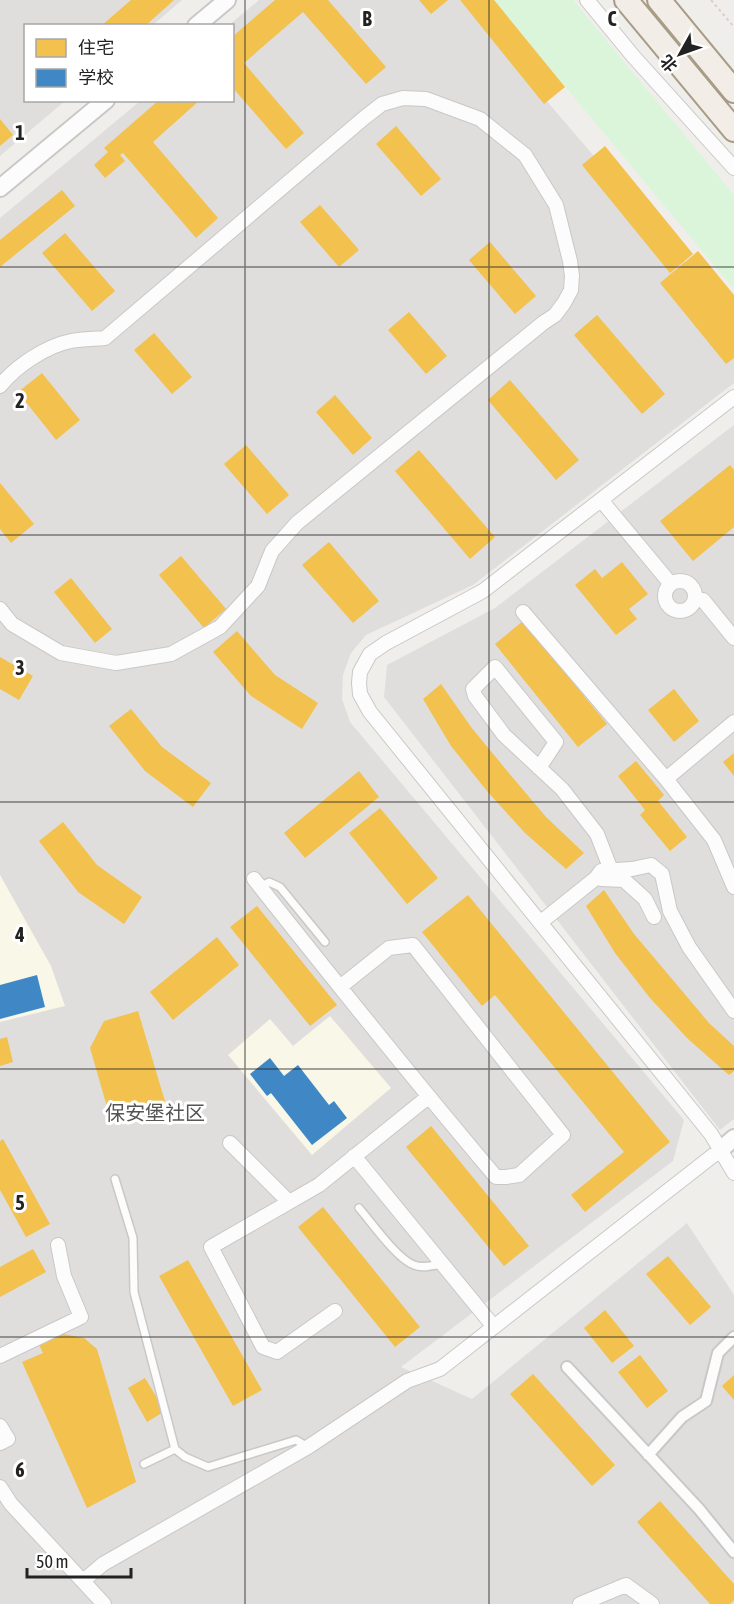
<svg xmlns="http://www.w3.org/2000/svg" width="734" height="1604" font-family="'Asap Condensed','Noto Sans SC',sans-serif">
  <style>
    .residential { fill: #dfdedc }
    .education { fill: #f8f7e8 }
    .park { fill: #daf5da }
    .homes { fill: #f2c14e }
    .schools { fill: #3f88c5 }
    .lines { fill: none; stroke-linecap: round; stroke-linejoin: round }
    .service-casing { stroke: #c9c8c7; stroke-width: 10 }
    .pedestrian-casing { stroke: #c9c8c7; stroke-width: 14 }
    .minor-casing { stroke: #c9c8c7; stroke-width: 16 }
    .tertiary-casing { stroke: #c9c8c7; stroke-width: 20 }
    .primary-casing { stroke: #a79c86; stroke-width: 26 }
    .path { stroke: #dccecd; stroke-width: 2; stroke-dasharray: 3 3; stroke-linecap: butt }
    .service { stroke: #fdfcfc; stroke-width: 7 }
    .pedestrian { stroke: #fdfcfc; stroke-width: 10 }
    .minor { stroke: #fdfcfc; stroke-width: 14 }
    .tertiary { stroke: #fdfcfc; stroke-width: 16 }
    .primary { stroke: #f3ede7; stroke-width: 22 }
    .grid { fill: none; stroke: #222; stroke-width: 1.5; stroke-opacity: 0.55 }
    .labels { text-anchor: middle; stroke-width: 6; stroke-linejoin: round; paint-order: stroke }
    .neighbourhood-label { font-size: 20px; fill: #555; stroke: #fff }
    .grid-label { font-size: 20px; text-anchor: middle; font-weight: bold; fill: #222; stroke: #fff; stroke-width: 6; stroke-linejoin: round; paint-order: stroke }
  </style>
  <rect width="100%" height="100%" fill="#f0eeeb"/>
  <path class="residential" d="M0 0H182L153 25 26 26V100L65 101 0 156Z
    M259 0H460L734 319V383L473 585 366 635 351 653 343 675 342 699 350 722 684 1120 673 1161 401 1367 472 1399 687 1223 734 1295V1604H0V218L140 101 232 100V26L229 25Z
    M734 425V1119L720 1130 384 697 387 665 495 608Z"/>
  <path class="education" d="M0 875 51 966 65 1006 0 1022Z
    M330 1016 391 1088 312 1155 228 1055 270 1019 293 1046Z"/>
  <path class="park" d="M493 0H573L734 195V289Z"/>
  <path class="homes" d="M131 0H174L145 26H101Z
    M275 0H328L386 67 366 84 303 12 244 63 304 133 286 149 232 87V37Z
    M419 0H448L431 14Z
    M460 0H494L565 87 544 104Z
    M159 100H200L153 142 218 218 196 238 123 153 120 155 125 161 105 178 94 165 108 152 104 148Z
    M0 119 13 135 0 146Z
    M396 126 441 179 421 196 376 144Z
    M605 146 693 254 670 273 582 165Z
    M62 190 75 206 0 267V240Z
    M320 205 359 250 339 267 300 222Z
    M65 233 115 291 92 311 42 253Z
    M490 242 536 296 515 314 469 260Z
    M698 251 734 295V358L726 364 660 283Z
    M409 312 447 356 426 374 388 330Z
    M597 315 665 394 642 414 574 335Z
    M154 333 192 377 172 394 134 350Z
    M42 373 80 420 56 440 18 392Z
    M510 380 579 460 556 480 488 400Z
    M335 395 372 438 353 455 316 412Z
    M246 445 289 495 267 514 224 464Z
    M419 450 495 537 470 559 395 471Z
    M730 465 734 470V527L693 561 660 521Z
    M0 483 34 524 11 543 0 529Z
    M329 542 379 601 353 623 302 565Z
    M181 556 226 609 204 628 159 575Z
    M622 562 648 594 629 609 637 619 616 635 575 585 595 569 602 578Z
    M71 578 112 629 95 643 54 592Z
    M523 621 607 724 578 747 495 644Z
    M237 631 275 675 318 703 302 729 251 696 213 652Z
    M0 657 33 676 19 700 0 689Z
    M441 684 471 727 508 772 546 817 584 853 566 869 525 833 487 791 451 746 423 699Z
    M674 689 699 721 674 742 648 710Z
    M131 709 162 747 211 783 193 807 145 771 109 726Z
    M734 753V776L723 762Z
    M636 761 664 795 658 801 687 837 670 851 640 815 645 810 618 776Z
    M359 771 379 797 305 858 284 833Z
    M380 808 438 878 407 904 349 833Z
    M63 822 97 865 142 897 124 924 78 892 39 841Z
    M604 890 634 934 672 979 709 1023 734 1046V1071L729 1075 688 1039 650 998 615 953 586 906Z
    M468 895 670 1142 585 1212 571 1195 624 1152 495 995 482 1006 422 932Z
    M257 906 337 1005 310 1026 230 927Z
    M217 937 239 965 173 1020 150 992Z
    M138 1011 167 1108 112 1124 90 1048 104 1021Z
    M7 1037 13 1062 0 1066V1039Z
    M431 1126 529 1246 504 1266 406 1147Z
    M3 1139 50 1224 26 1237 0 1190V1141Z
    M323 1207 420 1327 395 1347 298 1227Z
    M33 1249 46 1272 0 1297V1267Z
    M668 1256 711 1307 690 1325 646 1274Z
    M188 1260 262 1390 233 1406 159 1276Z
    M605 1310 634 1346 612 1363 584 1328Z
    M63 1334 84 1338 97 1349 136 1482 87 1508 22 1362 43 1353 39 1345Z
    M640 1355 668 1391 647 1408 618 1372Z
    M533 1374 615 1465 592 1486 510 1394Z
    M734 1375V1400L722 1386Z
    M145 1378 165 1411 147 1422 128 1388Z
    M660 1501 734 1584V1600L730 1604H710L637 1522Z"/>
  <path class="schools" d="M37 975 45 1007 0 1019V985Z
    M270 1058 284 1076 298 1065 329 1105 334 1101 347 1118 312 1145 271 1093 267 1096 250 1074Z"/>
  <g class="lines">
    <g class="service-casing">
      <path id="service" d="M260 887 269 882 280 887 325 942
        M115 1179 133 1238 134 1292 175 1449 185 1457 208 1467 296 1440 308 1447
        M359 1208C372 1223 397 1259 414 1265 423 1269 433 1265 442 1264
        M144 1464 175 1449"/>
    </g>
    <g class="pedestrian-casing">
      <path id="pedestrian" d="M567 1367 699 1509 734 1552
        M648 1455 682 1417 706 1401 718 1353 734 1337"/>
    </g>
    <g class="minor-casing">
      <path id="minor" d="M587 0 633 56 734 168
        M0 386C16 366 46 346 71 341 82 339 94 339 105 338L364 118 382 104 403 98 426 99 480 119 525 155 556 205 570 261 572 276 571 290 564 303 555 315 543 323 297 523 272 551 258 586 220 627 171 654 116 663 61 653 12 624 0 609
        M734 397 483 591 386 643 370 654 360 672 359 683 360 694 370 712 711 1134 734 1173
        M601 500 670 583
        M665 596a15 15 0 1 1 30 0a15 15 0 1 1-30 0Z
        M695 598 703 600 734 638
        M523 612 666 779 714 840 734 887
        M539 768 556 742 495 667 473 689 475 696 504 735 562 789 597 834 611 870
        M666 779 734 722
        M254 879C333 979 413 1079 496 1177H506L519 1175 563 1135 413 945 389 948 340 987
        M601 879 624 880 645 899 654 917
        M541 922 596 878 601 871 632 869 651 865 662 874 670 911 689 947 734 1011
        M230 1143 289 1202
        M354 1156 494 1327
        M335 1311 277 1352 263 1347 211 1247 319 1185 428 1097
        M0 1356 81 1317 64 1276 58 1245
        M0 1426 8 1439 0 1443
        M0 1487 11 1504 104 1604
        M83 1581 103 1564 308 1447 407 1381 440 1369 720 1150
        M580 1604 626 1585 652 1604"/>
    </g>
    <g class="tertiary-casing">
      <path id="tertiary" d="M196 26 227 0
        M0 188 106 100
        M720 1150 734 1138"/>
    </g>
    <g class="primary-casing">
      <path id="primary" d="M626 0 734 130
        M659 0 734 91"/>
    </g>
    <path class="path" d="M711 0 734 27"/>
    <use href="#service" class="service"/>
    <use href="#pedestrian" class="pedestrian"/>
    <use href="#minor" class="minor"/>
    <use href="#tertiary" class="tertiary"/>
    <use href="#primary" class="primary"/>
  </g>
  <path class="grid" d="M245 0V1604M489 0V1604M0 267H734M0 535H734M0 802H734M0 1069H734M0 1337H734"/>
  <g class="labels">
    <g class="neighbourhood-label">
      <text x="155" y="1120">保安堡社区</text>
    </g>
  </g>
  <g class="grid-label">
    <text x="367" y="26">B</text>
    <text x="612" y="26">C</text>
    <text x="20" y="140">1</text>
    <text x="20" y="408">2</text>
    <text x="20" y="675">3</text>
    <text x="20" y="942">4</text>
    <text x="20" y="1210">5</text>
    <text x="20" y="1477">6</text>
  </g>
  <rect x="24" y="24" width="210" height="78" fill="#ffffff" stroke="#a7a7a7" stroke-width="1.5"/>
  <rect x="36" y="39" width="30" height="18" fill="#f2c14e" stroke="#a7a7a7" stroke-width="1.5"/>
  <text x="78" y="54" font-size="18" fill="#222222">住宅</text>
  <rect x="36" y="69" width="30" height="18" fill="#3f88c5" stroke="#a7a7a7" stroke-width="1.5"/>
  <text x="78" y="84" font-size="18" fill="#222222">学校</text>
  <g transform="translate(680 54) rotate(230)" stroke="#ffffff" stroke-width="4.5" paint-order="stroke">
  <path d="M0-4.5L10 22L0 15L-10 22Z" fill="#222222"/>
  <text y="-9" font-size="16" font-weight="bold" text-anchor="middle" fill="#222222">北</text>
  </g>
  <path d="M27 1568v9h104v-9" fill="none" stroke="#222222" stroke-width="3"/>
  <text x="36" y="1568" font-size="18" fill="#222222" stroke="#ffffff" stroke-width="4.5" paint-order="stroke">50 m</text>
</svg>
